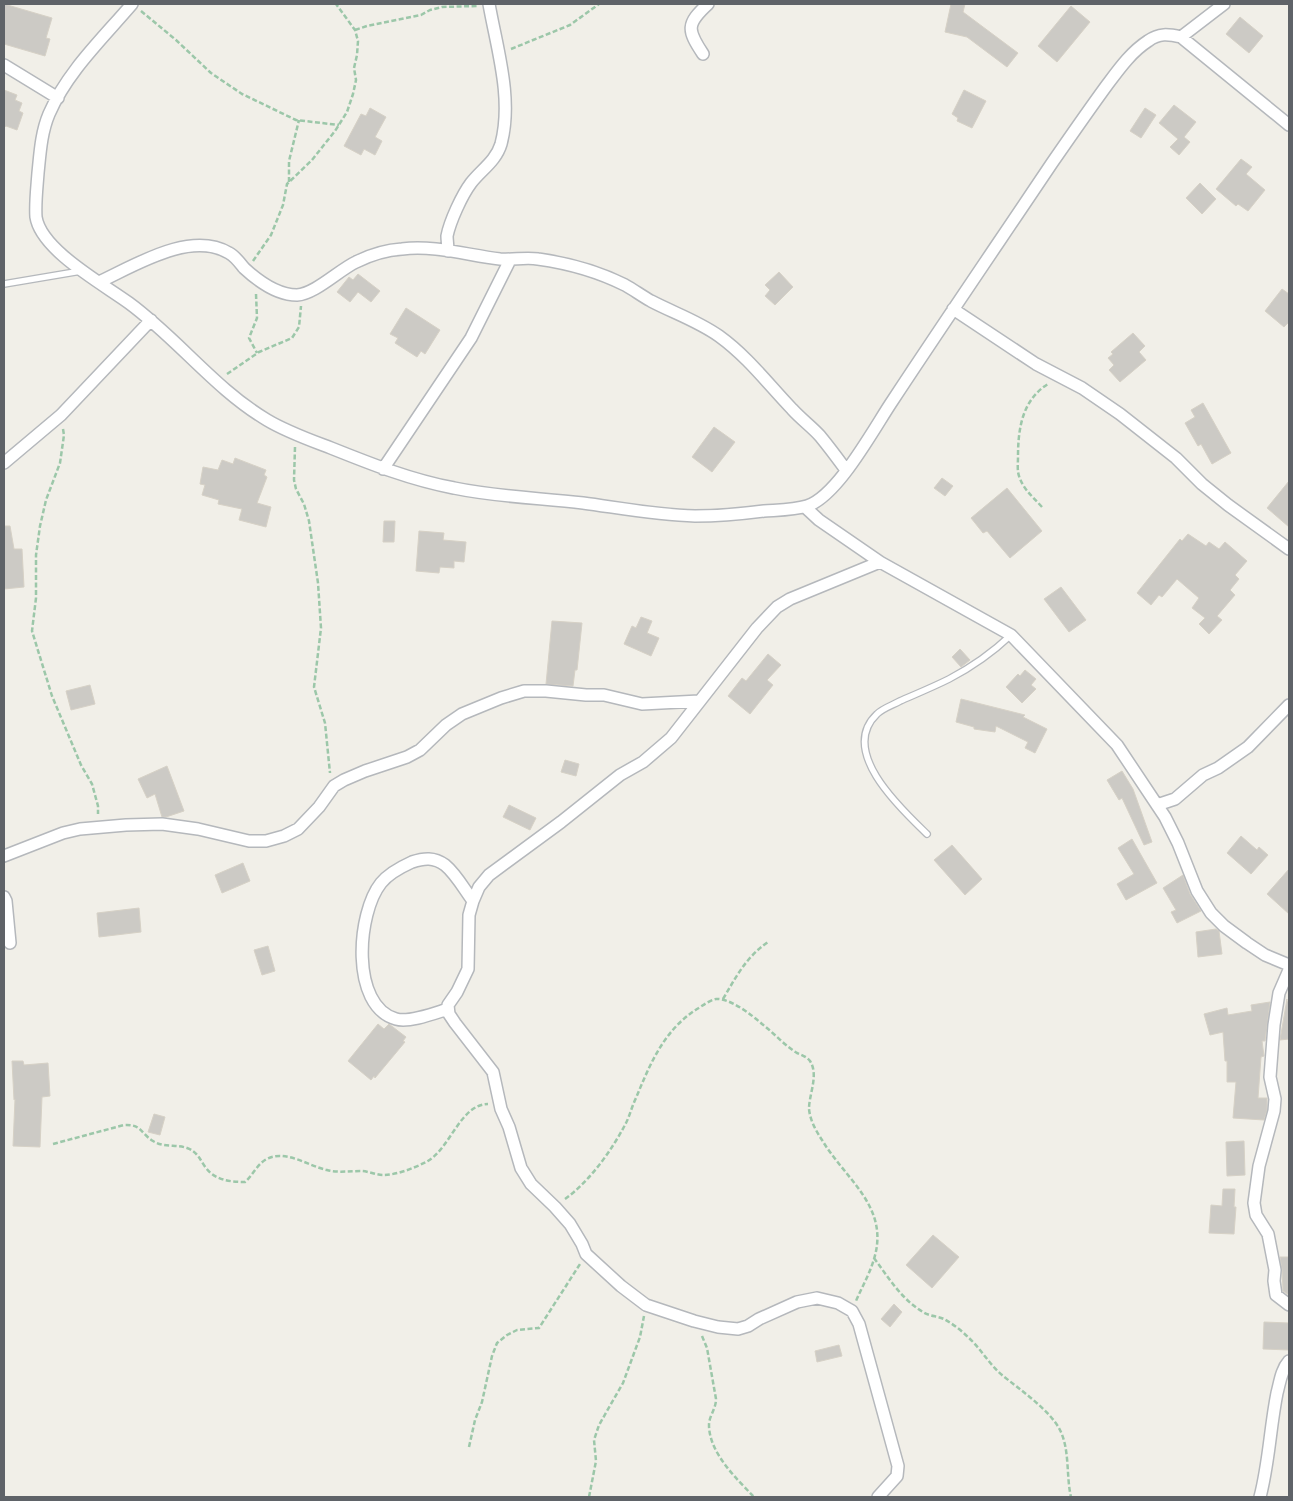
<svg xmlns="http://www.w3.org/2000/svg" width="1293" height="1501" font-family="Overpass,sans-serif">
  <style>
    .building { fill: #cccac5; stroke: #d6d1c6 }
    .lines { fill: none; stroke-linecap: round; stroke-linejoin: round }
    .lane-casing { stroke: #b5b8bc; stroke-width: 8 }
    .street-casing { stroke: #b5b8bc; stroke-width: 14 }
    .path { stroke: #9cc7a9; stroke-width: 2.5; stroke-dasharray: 5 2.5; stroke-linecap: butt }
    .lane { stroke: #fff; stroke-width: 5.5 }
    .street { stroke: #fff; stroke-width: 11 }
  </style>
  <rect width="100%" height="100%" fill="#f1efe8"/>
  <path class="building" d="M4 4 52 18 46 38 50 39 45 56 4 44Z
    M951 4H965L963 12 1018 53 1007 67 967 37 945 32Z
    M1071 6 1090 22 1057 62 1038 46Z
    M1240 17 1263 36 1249 53 1226 34Z
    M4 90 17 95 15 100 22 103 19 111 23 113 17 130 6 126 4 128Z
    M964 90 986 101 972 128 957 121 958 118 952 114Z
    M1174 105 1196 122 1184 137 1190 142 1179 155 1170 147 1178 139 1159 123Z
    M370 108 386 117 375 137 382 141 375 155 364 149 361 155 344 146 361 114 366 116Z
    M1145 108 1156 115 1141 138 1130 131Z
    M1241 159 1252 167 1246 174 1265 190 1248 211 1238 204 1236 206 1216 189Z
    M1200 183 1216 199 1202 214 1186 198Z
    M779 272 793 287 775 305 765 296 770 290 765 285Z
    M358 274 380 291 371 302 358 292 350 302 337 292 349 277 353 280Z
    M1282 289 1289 294V322L1284 327 1265 311Z
    M406 308 440 330 425 354 421 351 417 357 395 343 398 338 390 334Z
    M1133 333 1145 346 1139 352 1146 360 1120 382 1109 370 1114 365 1108 358 1113 354 1111 352Z
    M1203 403 1231 453 1212 464 1201 444 1198 446 1185 423 1195 417 1191 410Z
    M714 427 735 442 712 472 692 457Z
    M235 458 266 470 264 475 267 477 257 503 271 507 266 527 239 520 242 509 218 504 219 500 202 495 205 485 200 484 203 467 218 470 222 460 233 464Z
    M942 478 953 486 945 496 934 488Z
    M1289 481V527L1267 508Z
    M1007 488 1042 531 1010 558 987 531 983 533 971 518Z
    M384 521H395L394 542H383Z
    M4 526H10L14 549H22L24 587 4 589Z
    M419 531 444 533 443 540 466 542 464 562 454 561V568L440 567 439 573 416 571Z
    M1188 534 1206 546 1209 542 1219 549 1225 542 1247 561 1235 575 1239 579 1230 590 1235 595 1217 616 1222 620 1209 634 1199 624 1205 618 1192 608 1199 598 1177 579 1162 597 1159 595 1151 605 1137 593 1180 539 1182 541Z
    M1061 587 1086 620 1069 632 1044 599Z
    M641 617 652 621 647 633 659 638 651 656 624 644 632 626 636 628Z
    M552 621 582 623 577 670H575L573 686 546 684Z
    M960 649 970 660 961 667 952 657Z
    M768 654 781 665 767 680 773 685 750 714 728 696 742 678 746 681Z
    M1025 670 1036 679 1031 685 1036 689 1022 703 1006 687 1018 674 1020 676Z
    M90 685 95 704 71 710 66 691Z
    M961 699 1025 715 1023 717 1047 729 1035 753 1025 748 1028 742 996 726 995 732 974 729V727L956 722Z
    M565 760 579 764 576 776 561 772Z
    M167 766 184 811 166 817H162L155 794 147 798 138 779Z
    M1122 771 1133 789 1152 842 1144 845 1122 798 1119 800 1107 780Z
    M509 805 536 818 530 830 503 817Z
    M1241 836 1257 850 1259 847 1268 855 1251 874 1227 853Z
    M1132 839 1157 883 1126 900 1117 884 1134 874 1118 848Z
    M952 845 982 879 965 895 934 860Z
    M243 863 250 881 222 893 215 875Z
    M1289 869V914L1267 894Z
    M1183 875 1190 894 1201 911 1177 923 1171 912 1176 910 1163 888Z
    M139 908 141 932 99 937 97 913Z
    M1216 929 1219 931 1222 954 1198 957 1196 932Z
    M268 946 275 971 262 975 254 950Z
    M1287 999V1002L1289 1001V1039L1280 1040Z
    M1270 1002 1265 1041H1262L1264 1056 1261 1057 1258 1098H1267V1110L1264 1120 1233 1118 1236 1082H1227V1061H1225L1223 1032 1210 1035 1204 1014 1227 1008 1228 1015 1252 1011 1251 1005Z
    M378 1024 384 1029 389 1024 406 1037 403 1041 405 1042 375 1078 374 1076 371 1080 348 1061Z
    M12 1061H23L24 1065 48 1063 50 1096 42 1097 40 1147 13 1146 15 1099 14 1100Z
    M154 1114 165 1117 160 1135 148 1132Z
    M1244 1141 1245 1175 1227 1176 1226 1142Z
    M1223 1189H1235L1234 1207H1236L1234 1234 1209 1233 1211 1205 1222 1206Z
    M933 1235 959 1257 932 1288 906 1265Z
    M1280 1257H1289V1295L1283 1291 1282 1269Z
    M894 1304 902 1312 890 1327 881 1319Z
    M1264 1322 1289 1323V1350L1263 1349Z
    M839 1345 842 1356 817 1362 815 1351Z"/>
  <g class="lines">
    <g class="lane-casing">
      <path id="lane" d="M4 284 81 271
        M927 834C901 809 838 751 877 714 883 708 893 705 900 701 916 694 933 687 949 679 972 667 992 653 1011 635"/>
    </g>
    <g class="street-casing">
      <path id="street" d="M132 4C103 38 67 72 49 114 41 133 40 154 38 173 37 187 35 203 36 217 41 250 103 284 129 303 178 339 215 389 267 420 287 432 310 440 331 448 371 464 411 480 454 488 497 497 540 498 583 503 620 508 657 515 695 516 718 516 741 514 764 511 777 510 794 510 807 506 838 496 874 428 893 400 945 321 999 242 1052 163 1070 137 1088 111 1107 85 1119 69 1131 52 1148 41 1159 33 1168 34 1181 37L1289 125
        M1181 37 1224 4
        M703 54C687 30 686 24 708 4
        M4 65 58 98
        M448 251C448 246 447 240 447 236 450 221 462 195 471 183 481 170 496 161 501 144 513 99 497 49 489 4
        M99 282C134 266 190 230 229 253 235 256 240 263 244 268 258 281 277 295 297 295 315 294 339 270 356 262 370 255 386 250 402 249 434 245 467 255 500 259 513 260 526 257 538 259 567 263 599 272 625 285 634 290 642 296 651 301 674 313 698 321 719 336 748 357 768 384 792 409 801 419 812 427 820 436 829 447 838 459 846 470
        M953 309 1036 364 1082 388 1120 414 1176 458 1202 484 1228 505 1289 549
        M4 463 61 415 151 320
        M383 469 471 338 510 260
        M805 507 819 520 880 562 1011 635 1117 745 1165 817 1178 843 1197 891 1211 913 1224 926 1247 943 1265 955 1289 965
        M1157 805 1175 799 1203 775 1218 768 1248 747 1289 705
        M4 856 63 833 80 829 126 825 162 824 198 829 249 841H266L284 836 298 829 319 807 334 786 344 780 365 771 407 757 420 750 446 725 462 714 501 698 524 691H546L586 695H604L642 704 699 701
        M4 897 6 901 10 943
        M1289 970 1279 993 1274 1025 1270 1077 1275 1099 1274 1111 1259 1166 1254 1203 1256 1215 1268 1234 1275 1270 1274 1281 1276 1295 1289 1305
        M448 1009C435 1013 409 1023 396 1019 350 1006 357 913 381 883 389 873 401 867 412 862 424 858 434 857 445 865 456 874 464 889 473 901
        M878 1497 897 1476 898 1466 859 1324 852 1311 838 1303 817 1298 797 1302 759 1319 748 1326 738 1329 718 1327 694 1321 646 1305 621 1286 586 1254 582 1244 570 1224 555 1207 531 1184 521 1168 509 1127 501 1109 493 1072 455 1023 449 1014 448 1005 457 992 468 969 469 915 473 901 479 887 489 875 561 822 620 775 643 762 671 738 757 628 777 607 790 599 880 562
        M1260 1497C1269 1463 1270 1428 1277 1393 1280 1382 1281 1370 1289 1361"/>
    </g>
    <path class="path" d="M141 11 176 40 211 73 242 94 296 120 339 125
      M355 30 367 26 421 15 430 10 442 7 477 6
      M511 49 570 25 599 4
      M289 182V161L299 120
      M253 261 271 235 283 205 287 184 312 160 335 131 347 112 353 94 356 80 354 68 357 55 358 41 355 30 336 4
      M256 294 257 318 249 338 257 353
      M227 374 259 352 292 338 299 327 301 306
      M63 429 64 435 60 463 46 500 40 526 36 555V598L32 631 52 696 81 765 92 784 98 806V814
      M295 447 294 480 296 489 304 504 309 521 318 583 321 628 314 687 325 723 330 773
      M1042 507C1033 497 1023 489 1019 476 1017 470 1018 463 1018 457 1018 429 1022 400 1048 384
      M723 999C736 977 746 957 768 942
      M53 1144 124 1125C142 1124 140 1133 153 1141 164 1148 176 1144 187 1148 198 1152 200 1160 206 1168 215 1180 230 1182 245 1182 252 1176 257 1165 265 1160 284 1148 308 1166 327 1170 338 1173 349 1171 361 1171 368 1171 376 1175 383 1175 397 1175 414 1168 426 1162 450 1150 460 1104 488 1104
      M565 1199C590 1181 612 1150 626 1123 630 1115 632 1106 636 1098 650 1064 664 1030 697 1009 702 1006 710 1000 716 999 730 998 752 1015 762 1024 774 1033 784 1045 797 1053 802 1055 807 1057 810 1061 819 1075 809 1094 809 1109 810 1120 816 1131 822 1140 846 1180 890 1207 874 1259 870 1273 862 1287 856 1301
      M874 1258C888 1277 902 1300 923 1312 929 1316 937 1316 944 1319 953 1324 962 1331 969 1338 981 1349 989 1364 1002 1375 1019 1389 1050 1410 1060 1430 1070 1450 1066 1476 1071 1497
      M702 1336 707 1348 716 1399C716 1409 709 1416 709 1425 709 1453 737 1479 754 1497
      M469 1447 475 1420 482 1402 492 1356 497 1343 507 1335 517 1330 539 1328 580 1264
      M589 1497 596 1461 594 1440 599 1425 623 1383 640 1337 644 1316"/>
    <use href="#lane" class="lane"/>
    <use href="#street" class="street"/>
  </g>
  <rect width="1293" height="1501" fill="none" stroke="#5f6368" stroke-width="10"/>
</svg>
